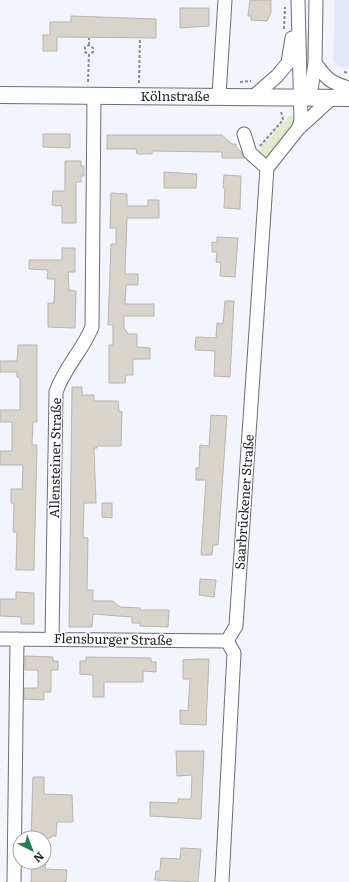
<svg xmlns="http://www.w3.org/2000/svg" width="349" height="882" font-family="Literata,serif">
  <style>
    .built { fill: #e4e8f9 }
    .green { fill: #e1ecce }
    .building { fill: #d8d3cb; stroke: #bab5ad }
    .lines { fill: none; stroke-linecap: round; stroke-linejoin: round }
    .minor-casing { stroke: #6c6e76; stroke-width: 15 }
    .major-casing { stroke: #6c6e76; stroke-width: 18 }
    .path { stroke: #898b91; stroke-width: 2; stroke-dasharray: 3 2; stroke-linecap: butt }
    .minor { stroke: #fff; stroke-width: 13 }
    .major { stroke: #fff; stroke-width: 16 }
    .labels { text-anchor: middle; stroke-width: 3; stroke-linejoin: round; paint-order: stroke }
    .street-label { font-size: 13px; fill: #1e1f22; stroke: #fff }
  </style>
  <rect width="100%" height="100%" fill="#f2f5fe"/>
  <path class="built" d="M335 0H349V68L338 67 333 60Z"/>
  <path class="green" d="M306 34H309V75H302Z
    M294 115V124L268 158 260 160 261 147 289 116Z"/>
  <path class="building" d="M250 0H271V13L267 21 251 20V16H248Z
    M180 8H209V26L180 28Z
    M71 16 156 19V38L57 37V51H43V35H50V22H71Z
    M43 134H70V148L43 147Z
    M107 135H222L232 144H236V147L241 152 244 158H222V152L152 151V154H137L136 149H107Z
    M65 161H81V166H84V176H81V182H76V223H62V206L52 205 53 191H65Z
    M164 172 197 174 196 188H164Z
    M224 175 241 176 240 209 224 208 225 188H223Z
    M111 193 127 194V206H148V200H159V218H127L125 274H138V285H126L125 304H154V316H124V328L128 334H137V347L150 348V359H133V375H126L125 383H109V345H113V325H108L111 244H116V228H110Z
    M217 237 238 238 235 277 220 276 221 263 216 262 217 252H212V242L217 243Z
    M62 248H75V272H68L69 290 76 291 75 328 48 327V303H54L55 279H47L48 270 29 269V260H62Z
    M225 301H234L230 377 214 376 215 351 196 350 195 348 196 337 216 338 217 323 223 324Z
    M18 345H37V422H33L32 445H37L34 570H16L17 532H13L14 503H11V489H22L23 465H0V451H12V422H0V410H20V378L17 377V372H0V361H17Z
    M72 387H82V395H94V401H118L119 411 122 412 121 446H97V448H94L96 503H84L83 537 88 538 87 590H93V601H113L120 607 140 608V610H169L168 627 140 626V623H132V617L93 614 92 627H69Z
    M211 415 227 416 218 545H213L212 555H201L206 480H196V468H199L200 445 209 446Z
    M102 503H112V518L102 517Z
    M200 579 216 580 214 597 199 595Z
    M16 592 34 593V624H21V617L0 616V599H16Z
    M25 656 53 657V661H58V670H51V692H44V700L24 699V688H38V670H25Z
    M86 657 151 658V662H156V672L143 671V682H104V697H93V675L80 674V661H86Z
    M199 659H209L206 725 180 724V710L188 711 190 679H183V660Z
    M176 751H204L201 819 150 816V802L178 803V799H191L192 775 177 776Z
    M33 777H44V794L72 795 73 822H57L56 836H51V838H31Z
    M181 848 201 849 198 882 155 880 156 871H160L161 858 180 859Z
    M32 862H46L45 869 67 870 66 882H31Z"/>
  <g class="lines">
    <g class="minor-casing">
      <path id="minor" d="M315 63C326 78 330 83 349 88
        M219 95 225 0
        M254 96 277 76 288 63 292 38
        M310 97 315 63 316 0
        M298 129 301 121 298 0
        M244 134 250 153 267 168
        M0 639 227 641
        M52 639 56 392C65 366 82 352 92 327L94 96
        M227 641 236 626 267 168 298 129 333 97
        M14 882 17 639
        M222 882 234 653 227 641"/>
    </g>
    <g class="major-casing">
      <path id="major" d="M0 95 349 98"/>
    </g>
    <path class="path" d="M284 29 285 7
      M89 45V38
      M344 72 349 73
      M88 82 89 54 85 52V47L89 45 93 48V52L89 54
      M240 82 251 81
      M139 83 140 38
      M260 146 283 120 281 111"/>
    <use href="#minor" class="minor"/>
    <use href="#major" class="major"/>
  </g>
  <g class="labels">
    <g class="street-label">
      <text x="175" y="101">Kölnstraße</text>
      <text transform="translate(55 458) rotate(-89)" y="5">Allensteiner Straße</text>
      <text transform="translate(244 502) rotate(-86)" y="5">Saarbrückener Straße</text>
      <text transform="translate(113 639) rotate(1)" y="5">Flensburger Straße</text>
    </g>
  </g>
  <g transform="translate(32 850) rotate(138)"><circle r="19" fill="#ffffff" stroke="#a5a5a7"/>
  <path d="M0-3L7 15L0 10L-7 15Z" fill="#228058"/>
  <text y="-6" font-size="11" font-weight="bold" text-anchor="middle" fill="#1e1f22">N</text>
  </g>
</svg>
